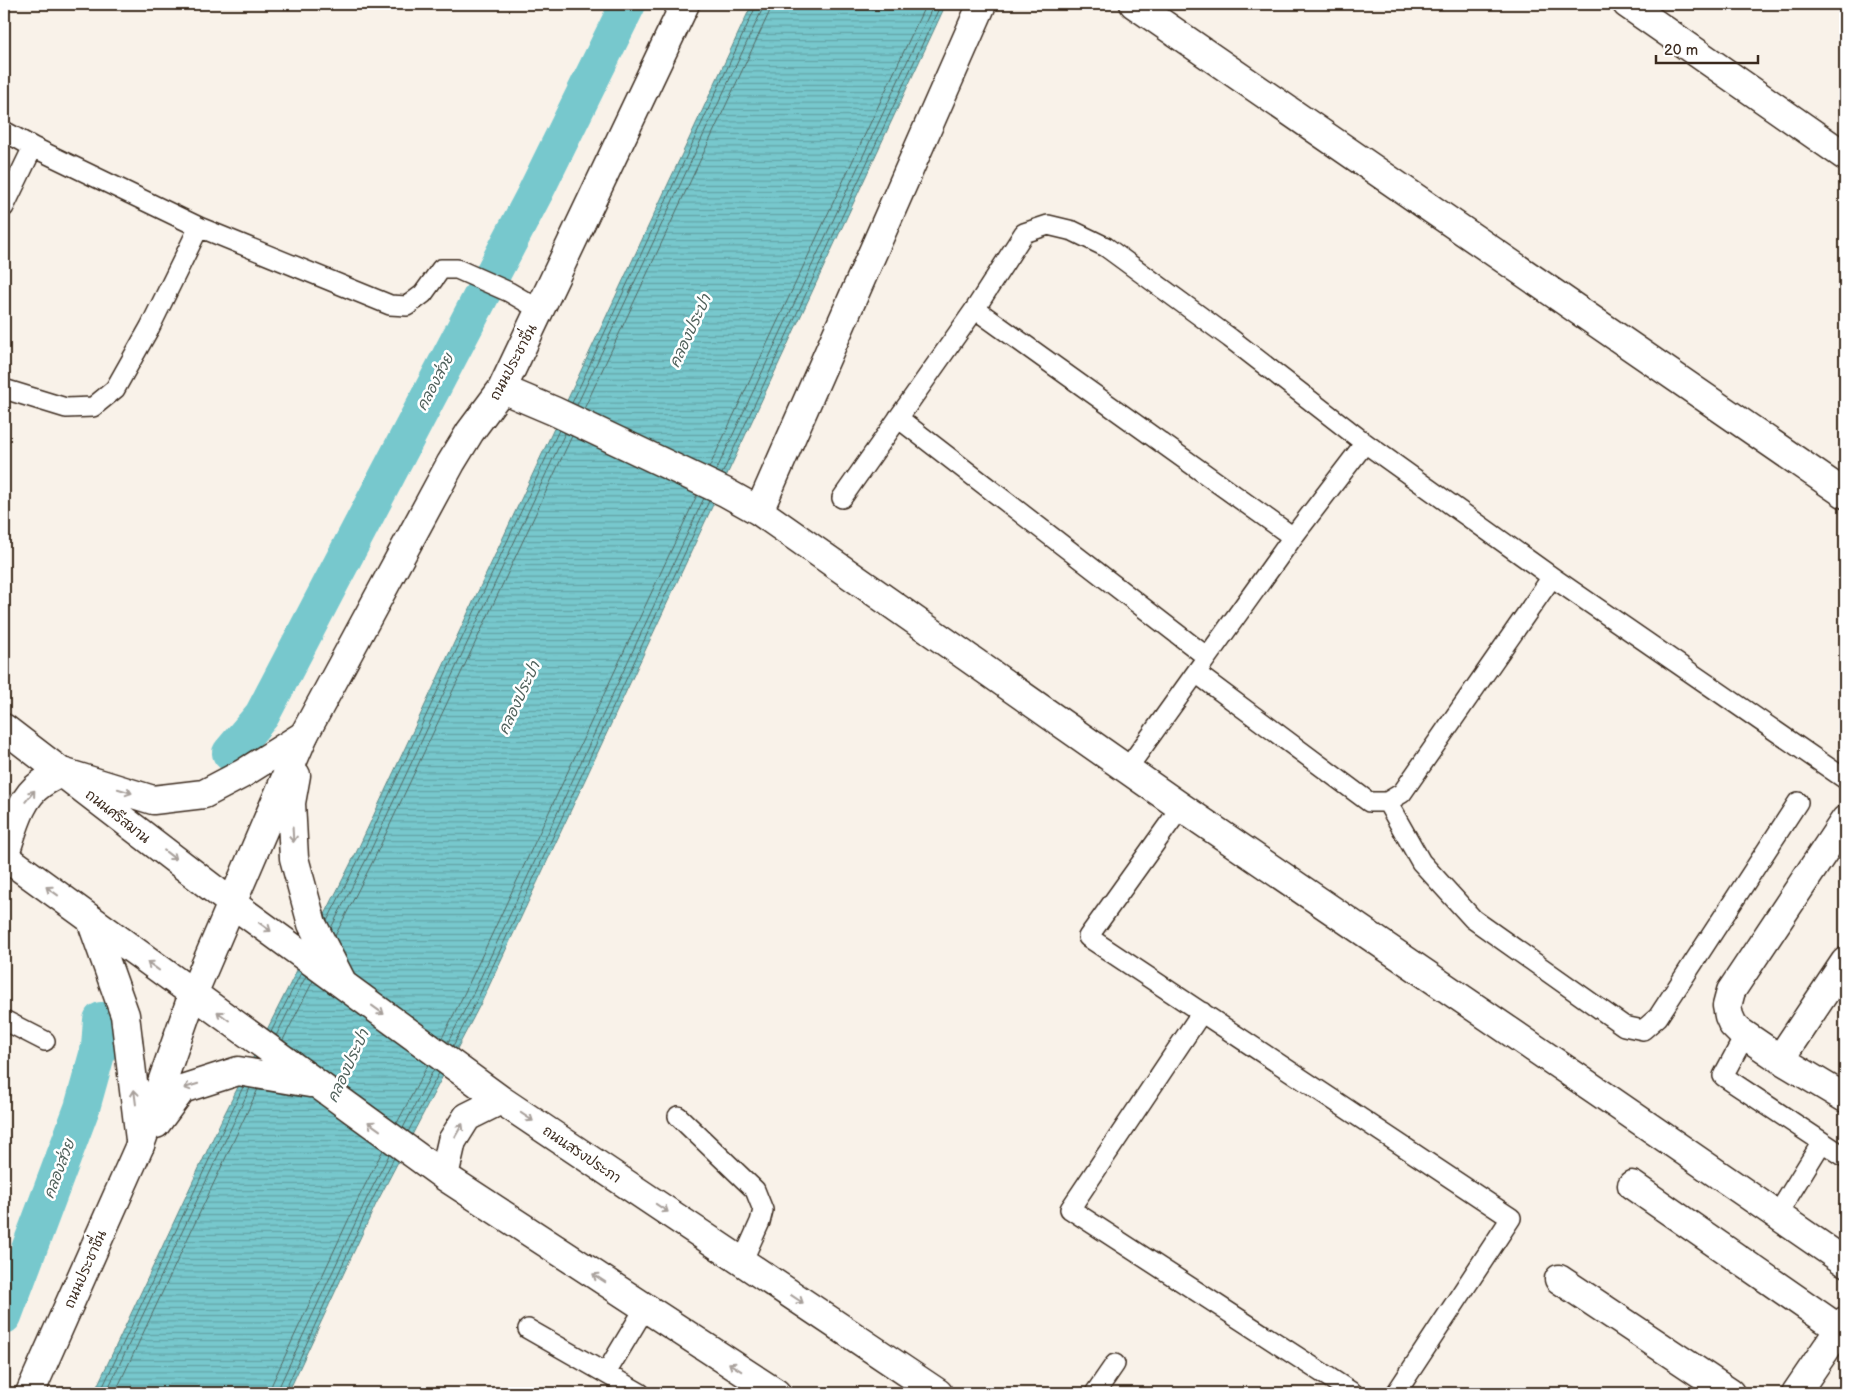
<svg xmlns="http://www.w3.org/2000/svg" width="1849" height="1397" font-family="'Balsamiq Sans','Playpen Sans Thai',sans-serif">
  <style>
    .water { fill: url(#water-rules); stroke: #5f8987 }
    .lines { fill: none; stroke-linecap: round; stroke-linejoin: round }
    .shore { stroke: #536964; stroke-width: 1 }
    .canal { stroke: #77c8cd; stroke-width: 36 }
    .service-casing { stroke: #3b2a1e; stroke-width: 22 }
    .minor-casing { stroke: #3b2a1e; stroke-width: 31 }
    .tertiary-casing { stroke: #3b2a1e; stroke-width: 31 }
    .secondary-casing { stroke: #3b2a1e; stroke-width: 31 }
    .service { stroke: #fff; stroke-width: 19 }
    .minor { stroke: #fff; stroke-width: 28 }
    .tertiary { stroke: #fff; stroke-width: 28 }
    .secondary { stroke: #fff; stroke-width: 28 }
    .oneway { stroke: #a79f9a }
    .labels { text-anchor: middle; stroke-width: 5; stroke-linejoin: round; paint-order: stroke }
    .street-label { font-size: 14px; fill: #3b2a1e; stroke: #fff }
    .water-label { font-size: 15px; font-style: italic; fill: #50615b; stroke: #fff }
  </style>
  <defs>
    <pattern id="water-rules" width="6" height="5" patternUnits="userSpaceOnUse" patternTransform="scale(1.25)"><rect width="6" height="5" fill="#77c8cd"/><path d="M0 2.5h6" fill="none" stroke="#63a3a6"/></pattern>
  </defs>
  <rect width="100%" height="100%" fill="#f9f2e9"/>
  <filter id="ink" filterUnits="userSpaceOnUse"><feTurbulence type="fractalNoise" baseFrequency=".02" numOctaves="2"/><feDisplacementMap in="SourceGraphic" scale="10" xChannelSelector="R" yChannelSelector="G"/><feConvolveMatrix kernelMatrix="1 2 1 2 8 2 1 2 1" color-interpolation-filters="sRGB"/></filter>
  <g filter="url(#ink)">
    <path class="water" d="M752 4H946L482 1001 376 1204 288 1393H94L222 1119 357 851Z"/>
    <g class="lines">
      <path class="shore" d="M572 403 757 4
        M577 405 762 10 763 4
        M584 409 769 13 770 4
        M709 468 926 4
        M716 471 934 4
        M722 474 941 4
        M327 921 362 853 559 430
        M331 928 368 856 565 433
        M335 936 374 859 572 436
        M271 1032 301 973
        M276 1036 306 976
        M442 1038 465 992 697 495
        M283 1040 313 981
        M448 1042 472 996 704 498
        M453 1046 478 998 709 501
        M397 1123 428 1065
        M403 1128 434 1069
        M408 1132 439 1073
        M100 1393 243 1087
        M106 1393 250 1088
        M115 1393 258 1089
        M270 1393 272 1384 359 1197 383 1150
        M278 1393 279 1387 366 1200 389 1155
        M284 1393 371 1202 394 1158"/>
      <path class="canal" d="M230 753 262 715 535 193 628 4
        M4 1316 82 1108 99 1047 101 1020"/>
      <g class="service-casing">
        <path id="service" d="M4 131 33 147 199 227 390 305 407 306 423 294 441 269H457L509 292 540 310
          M4 207 33 147
          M975 309 1293 537
          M4 389 66 408 93 407 115 389 150 327 199 227
          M898 418 1207 657
          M842 498 975 309 1024 233 1048 225 1073 231 1106 247 1230 338 1365 443 1552 577 1845 779
          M1196 673 1369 802H1387L1402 793 1552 577
          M1127 769 1293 537 1365 443
          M1387 802 1421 862 1473 919 1624 1026 1643 1030 1658 1017 1798 802
          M1181 807 1088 937 1511 1218 1396 1393
          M1202 1012 1070 1209 1353 1393
          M4 1020 45 1041
          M1745 1035 1723 1076 1845 1157
          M678 1116 755 1190 763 1210 760 1222 742 1262
          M1777 1215 1822 1142
          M528 1329 640 1393
          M606 1373 645 1308
          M1095 1393 1115 1364"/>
      </g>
      <g class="minor-casing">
        <path id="minor" d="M1134 4 1845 494
          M1627 4 1845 156
          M502 389 554 411 725 492 759 511 1181 807 1603 1095 1845 1262
          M759 511 982 4
          M304 735 451 463 470 432 502 389 685 4
          M1845 820 1731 991 1727 1006 1729 1016 1733 1025 1739 1031 1780 1059 1845 1098
          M1780 1059 1845 962
          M1632 1185 1845 1333
          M1559 1279 1730 1393
          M1796 1393 1845 1321"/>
      </g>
      <g class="tertiary-casing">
        <path id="tertiary" d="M30 1393 140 1145"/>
      </g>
      <g class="secondary-casing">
        <path id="secondary" d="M4 728 233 904 501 1100 938 1393
          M296 775 291 803 294 858 312 924 341 980
          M4 856 444 1176 776 1393
          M4 856C13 832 19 799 41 784 48 779 55 776 62 772L153 800 204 794 242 774 304 735
          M91 920 125 1015 140 1140
          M156 1124 182 1089 238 1071 310 1083
          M140 1145 193 994 304 735
          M444 1176 452 1141 467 1117 501 1100"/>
      </g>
      <use href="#service" class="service"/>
      <use href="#minor" class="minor"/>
      <use href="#tertiary" class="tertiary"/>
      <use href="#secondary" class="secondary"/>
    </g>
    <defs><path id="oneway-shaft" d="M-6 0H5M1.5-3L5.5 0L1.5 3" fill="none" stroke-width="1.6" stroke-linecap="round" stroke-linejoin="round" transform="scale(1.25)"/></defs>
    <g class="oneway">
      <use href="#oneway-shaft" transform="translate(125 791) rotate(17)"/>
      <use href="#oneway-shaft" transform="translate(30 796) rotate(-51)"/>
      <use href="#oneway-shaft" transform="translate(293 835) rotate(87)"/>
      <use href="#oneway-shaft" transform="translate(170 855) rotate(38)"/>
      <use href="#oneway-shaft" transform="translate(52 891) rotate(-144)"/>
      <use href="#oneway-shaft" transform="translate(265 927) rotate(36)"/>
      <use href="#oneway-shaft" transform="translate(153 966) rotate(-144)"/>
      <use href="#oneway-shaft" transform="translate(378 1010) rotate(36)"/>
      <use href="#oneway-shaft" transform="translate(223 1016) rotate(-143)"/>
      <use href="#oneway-shaft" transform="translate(191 1086) rotate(163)"/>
      <use href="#oneway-shaft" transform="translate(135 1097) rotate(-97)"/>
      <use href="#oneway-shaft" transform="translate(527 1117) rotate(34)"/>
      <use href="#oneway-shaft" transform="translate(374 1126) rotate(-144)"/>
      <use href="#oneway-shaft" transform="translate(459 1130) rotate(-60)"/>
      <use href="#oneway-shaft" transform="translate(662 1208) rotate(34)"/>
      <use href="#oneway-shaft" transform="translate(599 1278) rotate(-147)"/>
      <use href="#oneway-shaft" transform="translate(797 1299) rotate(34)"/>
      <use href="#oneway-shaft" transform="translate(735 1367) rotate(-147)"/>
    </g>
  </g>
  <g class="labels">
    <g class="street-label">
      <text transform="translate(513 362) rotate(-62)" y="5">ถนนประชาชื่น</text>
      <text transform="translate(118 816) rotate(38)" y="5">ถนนศรีสมาน</text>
      <text transform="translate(582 1154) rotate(34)" y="5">ถนนสรงประภา</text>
      <text transform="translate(85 1269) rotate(-66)" y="5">ถนนประชาชื่น</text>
    </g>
    <g class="water-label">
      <text transform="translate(690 331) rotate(-65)" y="5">คลองประปา</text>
      <text transform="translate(435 382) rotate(-62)" y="5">คลองส่วย</text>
      <text transform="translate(519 698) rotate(-65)" y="5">คลองประปา</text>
      <text transform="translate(348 1066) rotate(-65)" y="5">คลองประปา</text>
      <text transform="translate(59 1169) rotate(-69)" y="5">คลองส่วย</text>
    </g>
  </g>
  <rect width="1849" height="1397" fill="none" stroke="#fff" stroke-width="20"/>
  <rect x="10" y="10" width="1829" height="1377" fill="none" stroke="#3b2a1e" stroke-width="2" filter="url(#ink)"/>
  <path d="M1656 55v8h102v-8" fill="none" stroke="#3b2a1e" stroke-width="2.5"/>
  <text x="1664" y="55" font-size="15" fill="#3b2a1e" stroke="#ffffff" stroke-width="4" paint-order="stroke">20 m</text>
</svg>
